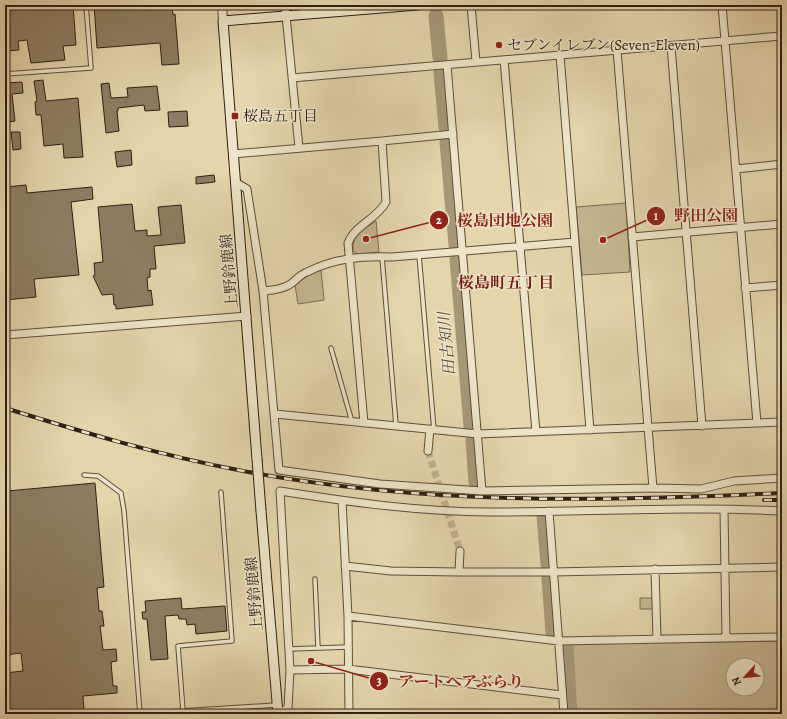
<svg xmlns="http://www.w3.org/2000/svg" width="787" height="719" font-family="Alegreya,'Noto Serif JP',serif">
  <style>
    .green { fill: #c5b692; stroke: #7a6a54; fill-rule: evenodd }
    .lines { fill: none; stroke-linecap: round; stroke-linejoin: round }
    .river { stroke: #a69779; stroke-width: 15 }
    .building { fill: #8d7d64; stroke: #2e1e16 }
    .minor-tunnel { stroke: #c0b08e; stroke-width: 7; stroke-dasharray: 7 3.5; stroke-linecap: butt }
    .service-casing { stroke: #5c4c3c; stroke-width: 5.5 }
    .minor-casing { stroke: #5c4c3c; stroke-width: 9 }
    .tertiary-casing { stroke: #5c4c3c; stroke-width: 10 }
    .secondary-casing { stroke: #2e1e16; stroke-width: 11 }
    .service { stroke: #ede4c9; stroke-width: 3.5 }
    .minor { stroke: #ede4c9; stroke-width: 7 }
    .tertiary { stroke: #ede4c9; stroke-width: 8 }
    .secondary { stroke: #ede4c9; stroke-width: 9 }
    .rail-casing { stroke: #2e1e16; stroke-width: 4 }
    .rail { stroke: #ede4c9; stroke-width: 2.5; stroke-dasharray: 8; stroke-linecap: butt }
    .secondary-bridge-casing { stroke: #2e1e16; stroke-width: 11; stroke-linecap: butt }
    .secondary-bridge { stroke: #ede4c9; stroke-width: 9 }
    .poi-dot { fill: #8f2418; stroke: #ede4c9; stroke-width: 1.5 }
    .labels { text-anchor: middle; stroke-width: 3; stroke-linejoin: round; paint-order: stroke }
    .poi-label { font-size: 15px; fill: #2e1e16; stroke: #ede4c9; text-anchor: start }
    .street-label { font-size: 15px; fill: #2e1e16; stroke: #ede4c9 }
    .neighbourhood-label { font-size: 16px; font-weight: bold; fill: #7a1f14; stroke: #ede4c9 }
    .water-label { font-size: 16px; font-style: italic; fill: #584839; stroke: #ede4c9 }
    .leader { fill: none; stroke: #8f2418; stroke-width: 1.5 }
    .callout-dot { fill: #8f2418; stroke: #ede4c9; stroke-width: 1.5 }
    .mark-label { font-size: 12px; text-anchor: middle; font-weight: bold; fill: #fff }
    .callout-label { font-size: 16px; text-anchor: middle; font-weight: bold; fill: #8f2418; stroke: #ede4c9; stroke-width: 3; stroke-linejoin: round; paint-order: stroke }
  </style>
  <rect width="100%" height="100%" fill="#e4d5ac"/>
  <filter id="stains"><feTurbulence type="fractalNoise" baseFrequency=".005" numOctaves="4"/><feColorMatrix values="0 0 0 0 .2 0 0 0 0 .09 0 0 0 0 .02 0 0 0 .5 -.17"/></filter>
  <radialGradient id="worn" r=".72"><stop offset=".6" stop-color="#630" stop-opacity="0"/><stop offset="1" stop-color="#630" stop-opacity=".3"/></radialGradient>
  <path class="green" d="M626 203 630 272 582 275 576 207Z
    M376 221 379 252 358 254 353 251C352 233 363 230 376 221Z
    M321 270 324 300 298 304 295 285 309 275Z
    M640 598H653V609H640Z
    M782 641V714H569L564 648 567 644ZM733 665H757V689H733Z"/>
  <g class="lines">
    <path class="river" d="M436 16 440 58
      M441 72 446 128
      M447 142 456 245
      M457 259 471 426
      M473 440 476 483
      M544 516 548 565
      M549 578 553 633 555 634
      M566 646 570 714"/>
  </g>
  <path class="building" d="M5 5H73L76 45 63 46 65 60 31 63 27 40 18 41 19 50 5 51Z
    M94 5H172L173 15 175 14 179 64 162 65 160 43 97 48Z
    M43 80 46 101 78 98 83 157 64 158 63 144 44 146 41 115H36L35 102 37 101 34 81Z
    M22 82 23 93 12 94 15 121 9 122 6 101H5V83Z
    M109 83 111 98 128 97 127 88 157 86 160 110 145 111 144 105 118 108V111H117L119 131 106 133 101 84Z
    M187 111 188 126 169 127 168 112Z
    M11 132H20L21 149 13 150Z
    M131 150 132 165 117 167 115 152Z
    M214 175 215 182 196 184V177Z
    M26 185 27 193 92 187 93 199 71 202 79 275 34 279 36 297 5 300V187Z
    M132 204 135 231 147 230V236L161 235 158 207 181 205 185 243 154 246 156 269H150V277L147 278 148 291 151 290 153 305 116 309V305H114L113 294 102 295 93 276 95 275 94 263 103 262 98 207Z
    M95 483 104 587 97 588 99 611H102L104 626H100L103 650 116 649 117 661 111 662 113 686H117V693L83 696 84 710 45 714H5V673L23 671 21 653 5 655V518H9L7 491Z
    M181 598 182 609 225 606 227 631 196 634 195 624 187 625 186 619H179L178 615 165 616 168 659 151 660 147 619H143L142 612H146L145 601Z"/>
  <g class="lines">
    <path class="minor-tunnel" d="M428 451 460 551"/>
    <g class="service-casing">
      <path id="service" d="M5 74 91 68 86 5
        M419 255 434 430
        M382 257 396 425
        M331 348 352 422
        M84 475 98 476 121 493 124 511 140 714
        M315 579 318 648
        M289 649 348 647
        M183 711 178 646 232 641 221 492
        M135 714 276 705"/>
    </g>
    <g class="minor-casing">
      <path id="minor" d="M285 5 299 148
        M471 5 476 62
        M722 5 757 423
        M671 46 702 426
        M617 50 653 488
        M560 55 590 430
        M504 60 536 432
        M447 65 482 491
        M292 78 781 36 782 45
        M382 141 453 134
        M233 154 382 141 386 202C377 219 355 225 348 243L364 423
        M736 169 782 164
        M235 182 247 189 263 291 279 470 380 484 482 491 653 488 701 489 734 481 782 478
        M632 237 782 224
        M745 288 782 285
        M263 291C273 290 284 289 292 283 297 279 301 274 307 272 335 258 361 256 392 257L575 242
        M5 335 247 316
        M275 414 478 434 782 422
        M428 451 430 429
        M342 501 348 616 349 714
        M724 510 726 638
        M549 511 564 714
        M345 566 391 571 459 572H554L782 567
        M655 569 657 639
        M459 572 460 551
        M348 616 559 641 782 637
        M290 670 348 669 562 695
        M278 714 288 708 290 670 280 491C350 502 420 512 491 512 588 512 685 506 782 511"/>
    </g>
    <g class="tertiary-casing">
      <path id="tertiary" d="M222 5 223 21"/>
    </g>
    <g class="secondary-casing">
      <path id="secondary" d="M257 459 223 21 418 5
        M261 511 278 714"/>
    </g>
    <use href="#service" class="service"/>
    <use href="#minor" class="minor"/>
    <use href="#tertiary" class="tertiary"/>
    <use href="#secondary" class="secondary"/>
    <g class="rail-casing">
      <path id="rail" d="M5 408C82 432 159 455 238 470 417 505 601 502 782 493
        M764 500H782"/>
    </g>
    <use href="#rail" class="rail"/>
    <g class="secondary-bridge-casing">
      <path id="secondary-bridge" d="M257 459 261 511"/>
    </g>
    <use href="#secondary-bridge" class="secondary-bridge"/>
  </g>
  <g class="poi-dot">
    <circle cx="499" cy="45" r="4"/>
    <rect x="231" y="112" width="8" height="8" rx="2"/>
  </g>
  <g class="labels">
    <g class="poi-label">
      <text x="507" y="50">セブンイレブン(Seven-Eleven)</text>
      <text x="243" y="121">桜島五丁目</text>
    </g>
    <g class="street-label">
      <text transform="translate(229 271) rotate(-95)" y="5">上野鈴鹿線</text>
      <text transform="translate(254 594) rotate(-95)" y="5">上野鈴鹿線</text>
    </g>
    <g class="neighbourhood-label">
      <text x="506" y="288">桜島町五丁目</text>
    </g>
    <g class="water-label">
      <text transform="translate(446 344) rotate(-95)" y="6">田古知川</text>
    </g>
  </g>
  <path class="leader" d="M603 240L656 216M366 239L439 220M311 661L379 681"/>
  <g class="callout-dot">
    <circle cx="603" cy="240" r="4"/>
    <circle cx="366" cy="239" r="4"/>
    <circle cx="311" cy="661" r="4"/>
    <circle cx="656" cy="216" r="10"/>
    <circle cx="439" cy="220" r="10"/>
    <circle cx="379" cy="681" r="10"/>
  </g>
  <g class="mark-label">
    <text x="656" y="220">1</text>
    <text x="439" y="224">2</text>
    <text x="379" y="685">3</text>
  </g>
  <g class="callout-label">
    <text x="706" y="221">野田公園</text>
    <text x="505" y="226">桜島団地公園</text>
    <text x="461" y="687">アートヘアぶらり</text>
  </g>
  <rect width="787" height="719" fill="none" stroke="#e4d5ac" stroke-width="20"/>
  <rect x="6" y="6" width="775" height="707" fill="none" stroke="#2e1e16" stroke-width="2"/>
  <rect x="10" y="10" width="767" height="699" fill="none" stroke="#2e1e16"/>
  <g transform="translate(745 677) rotate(243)"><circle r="19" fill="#ede4c9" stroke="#a19581"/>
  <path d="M0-3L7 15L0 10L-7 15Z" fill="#8f2418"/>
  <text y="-6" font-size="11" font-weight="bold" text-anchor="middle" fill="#2e1e16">N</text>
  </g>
  <rect width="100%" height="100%" filter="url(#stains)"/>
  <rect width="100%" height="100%" fill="url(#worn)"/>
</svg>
